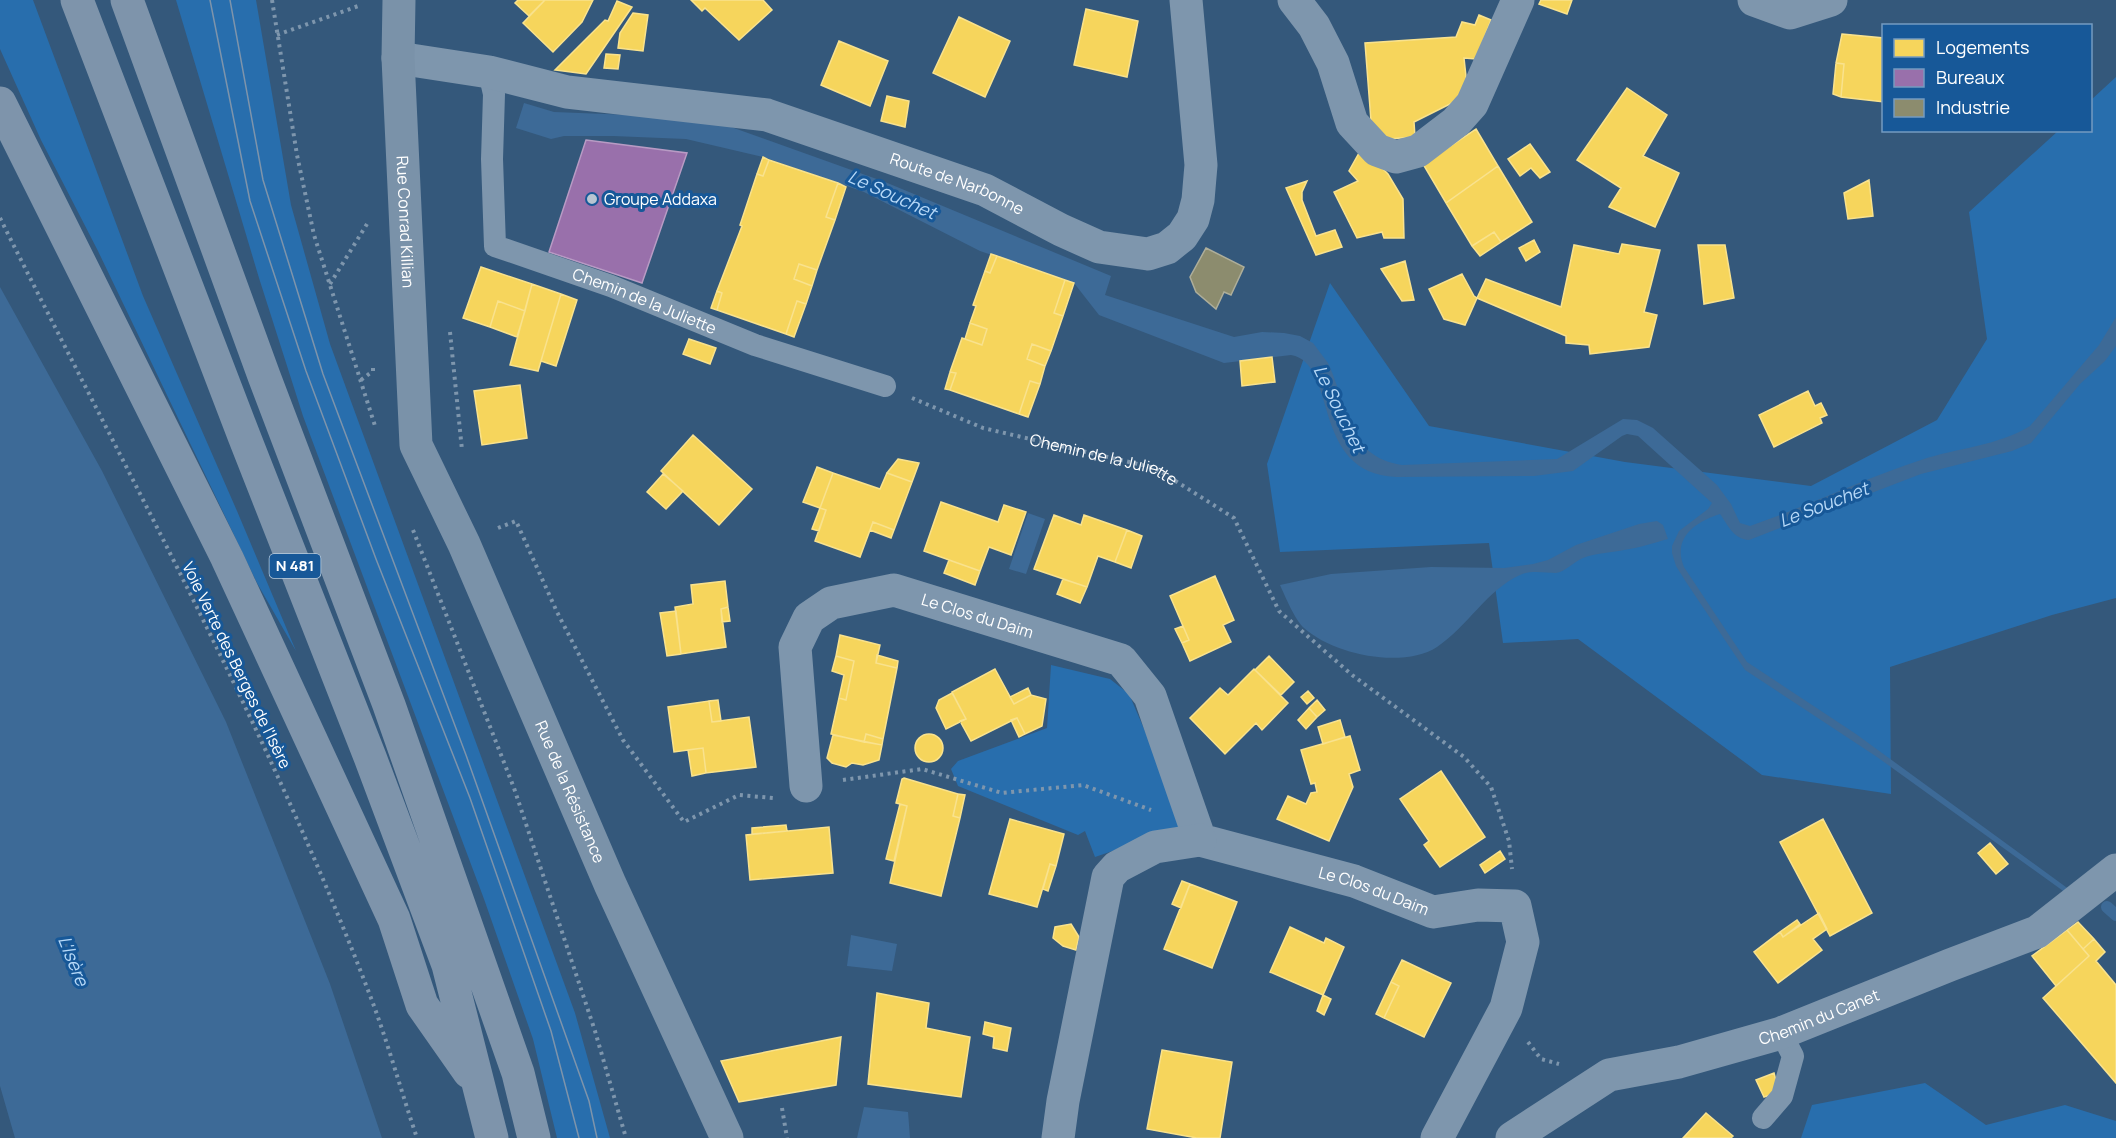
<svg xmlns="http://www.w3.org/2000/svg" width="2116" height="1138" font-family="Manrope,sans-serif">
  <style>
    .green { fill: #286ead }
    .water { fill: #3d6a97 }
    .homes { fill: #f6d55c; stroke: #f9e28d; stroke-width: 1.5 }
    .offices { fill: #9970ab; stroke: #b89bc4; stroke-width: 1.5 }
    .industry { fill: #8c8c6e; stroke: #aeae9a; stroke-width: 1.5 }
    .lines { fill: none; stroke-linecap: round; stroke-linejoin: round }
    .stream { stroke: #3d6a97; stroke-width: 12 }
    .path { stroke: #7e96ad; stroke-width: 4; stroke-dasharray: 3 4.5; stroke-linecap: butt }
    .lane { stroke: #7e96ad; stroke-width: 22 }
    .street { stroke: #7e96ad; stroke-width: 33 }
    .secondary { stroke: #7a92a9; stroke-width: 33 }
    .highway { stroke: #7e94ab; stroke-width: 33 }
    .tram { stroke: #7e94ab; stroke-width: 1.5 }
    .poi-dot { fill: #b8c5d1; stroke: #175898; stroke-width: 2 }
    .labels { text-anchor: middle; stroke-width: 6; stroke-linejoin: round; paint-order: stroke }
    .shield { fill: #175898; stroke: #b9cde0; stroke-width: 1.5 }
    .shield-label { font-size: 15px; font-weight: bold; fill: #fff }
    .street-label { font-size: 16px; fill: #fff; stroke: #175898 }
    .poi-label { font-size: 16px; fill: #fff; stroke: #175898; text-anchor: start }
    .water-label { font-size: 18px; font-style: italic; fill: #b7d9f8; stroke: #175898 }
  </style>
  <rect width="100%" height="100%" fill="#34587b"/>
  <path class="green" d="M0 0H33L143 296 237 511 296 651 257 583 98 251 41 140 0 49Z
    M176 0H256L291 205 330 344 575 1013 610 1138H557L533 1039 484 899 303 416 259 278Z
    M2116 77V598L2052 615 1890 667 1891 794 1762 775 1578 639 1503 643 1489 543 1280 552 1267 464 1330 283 1429 426 1625 462 1811 486 1937 420 1987 339 1969 212 2058 131 2090 130 2091 100Z
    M1051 665 1110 679 1129 694 1186 826 1095 857 1085 831 1078 835 958 786 951 769 958 761 1047 728Z
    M1925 1083 1986 1125 2065 1105 2116 1121V1138H1801L1812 1105Z"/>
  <path class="water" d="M524 103 554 112 706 118 885 182 1111 276 1105 295 1234 337 1262 332 1284 333 1300 336 1313 343 1328 363C1348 405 1345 456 1402 465L1557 459 1623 419 1637 420 1653 428 1717 485 1731 504 1740 523 1750 526C1808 506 1863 479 1921 460 1956 448 1998 446 2030 426L2099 345 2116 317V346L2105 361 2080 384 2031 443 2012 451 1921 474 1749 540C1733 539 1728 525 1720 514 1695 522 1672 538 1684 567L1747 662 1856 734 2070 890 2066 893 1877 757 1745 670 1686 582 1676 566 1672 553V546L1679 531 1708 509 1712 503 1638 436 1627 434 1622 436 1573 471 1534 476 1396 477C1309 473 1339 363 1291 355L1224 363 1099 315 1074 283 980 251 864 192 763 157 686 139 613 136H564L551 139 516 128Z
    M0 287 102 471 226 722 330 984 382 1138H15L0 1086Z
    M1028 513 1045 519 1026 574 1009 569Z
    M1657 521 1663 525 1668 539C1653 543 1639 548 1624 550 1610 553 1596 553 1583 558 1575 561 1565 572 1556 573 1544 573 1531 570 1520 575 1487 590 1467 627 1437 647 1403 669 1334 655 1304 628 1295 620 1285 596 1280 585L1331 574 1431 567 1504 568 1533 564 1548 560 1576 545 1639 524Z
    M851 935 897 944 892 971 847 966Z
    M864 1107 908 1112 910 1138H857Z"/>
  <path class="homes" d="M518 0H545L529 16 515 3Z
    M545 0H593L582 22 553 52 523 23Z
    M691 0H763L772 10 739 40 705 8 702 11Z
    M1541 0H1572L1567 14 1539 4Z
    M617 1 632 7 586 74 555 70 605 20 608 21Z
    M1086 9 1138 21 1127 77 1074 65Z
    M633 13 648 15 643 51 618 48 620 33Z
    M1479 15 1491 20 1476 59 1464 58 1468 95 1414 122 1415 137 1387 139 1371 121 1365 43 1456 37 1462 22 1475 25Z
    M959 17 1010 41 985 97 933 73Z
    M1842 34 1884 38V102L1841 97 1844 64 1836 63Z
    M839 41 888 61 870 106 821 85Z
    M606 54 620 55 618 69 604 68Z
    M1836 63 1844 64 1841 97 1833 94Z
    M1627 88 1667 115 1643 156 1679 173 1655 227 1609 207 1621 188 1577 160Z
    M887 96 909 101 905 127 881 121Z
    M1476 129 1498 166 1446 203 1423 164Z
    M1530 144 1550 172 1540 178 1531 168 1520 176 1508 159Z
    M1359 153 1378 164 1388 174 1403 199 1404 238H1384L1382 232 1357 238 1334 192 1358 181 1349 171Z
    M763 157 769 160 763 176 757 174Z
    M769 160 838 183 826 217 835 220 817 270 799 264 794 279 812 286 806 304 797 301 786 334 717 310 722 293 717 291 742 226 740 225 757 174 763 176Z
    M1498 166 1532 222 1501 242 1494 232 1472 246 1446 203Z
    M1869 180 1873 216 1848 219 1844 193Z
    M1307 181 1302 192V200L1316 236 1335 230 1342 247 1316 255 1286 188Z
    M838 183 846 187 835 220 826 217Z
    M1494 232 1501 242 1480 256 1472 246Z
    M1534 240 1540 252 1526 261 1519 248Z
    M1622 244 1660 250 1644 312 1657 315 1649 347 1590 354 1589 345 1566 343V336L1477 298 1486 279 1561 307 1574 245 1619 254Z
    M1698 245H1725L1734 298 1704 304Z
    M991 254 997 256 990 273 985 271Z
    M997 256 1065 280 1054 313 1063 316 1051 351 1032 344 1027 359 1045 366 1040 384 1030 381 1019 414 950 390 956 373 950 372 962 338 982 345 987 329 970 323 976 306 973 305 985 271 990 273Z
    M1405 261 1414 300 1402 301 1381 269Z
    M799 264 817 270 812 286 794 279Z
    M481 267 532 284 525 311 498 301 490 327 463 318Z
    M1462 274 1474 296 1477 298 1465 325 1444 319 1429 289Z
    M1065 280 1074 283 1063 316 1054 313Z
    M532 284 561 294 538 371 510 365Z
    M717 291 722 293 717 310 711 308Z
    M561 294 577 300 556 366 541 361Z
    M498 301 525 311 517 337 490 327Z
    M797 301 806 304 794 337 786 334Z
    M970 323 987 329 982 345 965 339Z
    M689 339 716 348 710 364 683 354Z
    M1032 344 1051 351 1045 366 1027 359Z
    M1272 357 1275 382 1242 386 1240 361Z
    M950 372 956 373 950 390 945 389Z
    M1030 381 1040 384 1028 417 1019 414Z
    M520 385 527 438 482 445 474 391Z
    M1808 391 1815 406 1821 403 1827 415 1820 418 1822 423 1774 447 1759 415Z
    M693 435 752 489 719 525 661 471Z
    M898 459 919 463 912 482 887 473Z
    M817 467 833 473 820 508 803 502Z
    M833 473 880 489 887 473 912 482 894 530 873 522 860 557 815 541 826 510 820 508Z
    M663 474 683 491 666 509 647 492Z
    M941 502 998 522 1004 505 1026 512 1011 555 989 547 980 571 924 551Z
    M820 508 826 510 819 531 812 529Z
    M1054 515 1081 525 1084 515 1127 530 1115 562 1098 556 1087 587 1034 569Z
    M873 522 894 530 891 538 870 530Z
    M1127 530 1142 536 1131 568 1115 562Z
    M949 560 980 571 975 585 944 573Z
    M1215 576 1234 620 1223 625 1231 642 1190 661 1182 643 1189 640 1170 596Z
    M1063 579 1087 587 1080 603 1057 594Z
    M725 581 728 607 721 609 726 647 681 654 675 607 693 604 691 585Z
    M728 607 730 621 722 622 721 609Z
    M676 611 681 654 667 656 660 613Z
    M1183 626 1189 640 1182 643 1175 629Z
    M840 635 880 645 876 663 897 668 883 739 866 734 864 742 831 734 839 698 846 700 854 661 836 656Z
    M877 655 898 661 897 668 876 663Z
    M836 656 854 661 846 700 839 698 844 675 832 671Z
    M1269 656 1294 682 1281 695 1255 670Z
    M995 669 1014 704 1031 695 1046 699 1042 726 1025 734 1017 718 971 741 960 721 966 719 952 692Z
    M1254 669 1288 703 1262 730 1256 723 1225 754 1190 718 1220 688 1228 695Z
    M1028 688 1031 695 1014 704 1010 697Z
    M1308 691 1314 698 1307 704 1301 697Z
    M952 693 966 719 946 729 936 708 939 700Z
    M718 700 721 721 712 722 709 701Z
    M1317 700 1325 710 1317 717 1309 708Z
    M709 701 712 722 749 717 756 767 706 773 703 748 674 752 668 707Z
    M1309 708 1317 717 1306 729 1298 720Z
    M1017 718 1025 734 1019 737 1011 720Z
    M1340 720 1345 737 1323 744 1318 727Z
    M866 734 883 739 882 745 864 742Z
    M915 748a14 14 0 1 1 28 0a14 14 0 1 1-28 0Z
    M833 735 882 745 879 760 863 765 852 763 846 767 832 763 827 758Z
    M1350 736 1360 770 1349 774 1353 787 1329 841 1277 819 1288 796 1306 804 1311 793 1317 792 1315 783 1311 784 1301 750Z
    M703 748 706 773 692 776 688 750Z
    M1441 771 1485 837 1440 867 1424 845 1429 841 1400 799Z
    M904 778 958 794 953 816 960 818 941 896 890 883 907 806 896 803 902 779Z
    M958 794 965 795 960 818 953 816Z
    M900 804 907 806 894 861 886 859Z
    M1010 819 1064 834 1056 866 1050 864 1037 907 989 894Z
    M1823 819 1872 913 1830 936 1780 842Z
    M786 825 787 831 752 834V828Z
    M829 827 833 873 750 880 746 835Z
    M1990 843 2008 864 1996 874 1978 853Z
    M1500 851 1505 859 1485 873 1480 865Z
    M1050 864 1056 866 1048 891 1043 889Z
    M1182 881 1190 884 1181 908 1172 904Z
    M1190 884 1237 902 1212 968 1164 949Z
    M1819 913 1827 929 1813 939 1822 950 1778 983 1754 952 1780 932 1783 937Z
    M1797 920 1800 924 1783 937 1780 932Z
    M2078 922 2094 939 2083 949 2067 930Z
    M1071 924 1079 937 1076 950 1063 946 1053 938 1055 927Z
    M1290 927 1324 943 1326 938 1344 947 1323 995 1270 972Z
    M2067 930 2089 956 2056 986 2032 956Z
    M2094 939 2105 952 2096 961 2116 985V1083L2043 998 2089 956 2083 949Z
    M1402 960 1451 983 1424 1037 1384 1018 1399 986 1391 982Z
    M1391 982 1399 986 1384 1018 1376 1014Z
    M877 993 929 1003 926 1028 970 1037 961 1097 868 1084Z
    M1323 995 1331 999 1324 1015 1317 1011Z
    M985 1022 1011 1028 1007 1051 993 1048 994 1037 983 1034Z
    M841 1037 836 1085 739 1102 721 1061Z
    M1162 1050 1232 1062 1220 1138H1197L1147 1129Z
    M1774 1073 1779 1092 1764 1097 1756 1080Z
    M1706 1113 1733 1136 1731 1138H1683Z"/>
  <path class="offices" d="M586 140 687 153 642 283 549 252Z"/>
  <path class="industry" d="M1206 248 1244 267 1231 295 1224 292 1216 309 1196 292 1190 277Z"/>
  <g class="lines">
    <path class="stream" d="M2107 907 2116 915"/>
    <g class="path">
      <path d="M272 0 297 155 314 235 376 429"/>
      <path d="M277 35 361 5"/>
      <path d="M0 218C128 475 268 728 371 998 388 1043 401 1091 417 1138"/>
      <path d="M330 284 367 224"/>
      <path d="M450 332 462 450"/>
      <path d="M361 380 373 371V367"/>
      <path id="s1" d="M912 398 983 428 1155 468 1234 518 1279 611 1352 675 1464 757 1491 787 1509 841 1512 869"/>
      <path d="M498 528 516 521 557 612 623 740 684 822 739 795 773 798"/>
      <path d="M413 530 514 788 595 1031 626 1138"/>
      <path d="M843 780 922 769 1002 793 1083 785 1151 810"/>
      <path d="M1528 1042 1541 1059 1559 1064"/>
      <path d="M782 1108 787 1138"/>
    </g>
    <g class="lane">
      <path id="s2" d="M489 72 494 94 492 159 495 246 611 286 755 345 885 386"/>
      <path d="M1763 1118 1782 1096 1793 1056 1781 1033"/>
    </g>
    <g class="street">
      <path d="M1294 0 1314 26 1333 63 1352 123 1377 150 1396 157 1418 151 1456 122 1472 104 1518 0"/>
      <path d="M1754 0 1790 13 1831 0"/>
      <path id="s3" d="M398 58 489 72 567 92 767 115 985 190 1061 230 1099 247 1148 254 1167 248 1182 236 1193 219 1198 200 1201 165 1186 0"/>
      <path id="s4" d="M806 786 795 647 809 618 831 603 894 590 1121 660 1150 696 1200 840 1354 881 1433 912 1478 905 1515 906 1523 942 1506 1008 1437 1138"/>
      <path d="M1058 1138 1063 1101 1108 877 1117 867 1155 847 1200 840"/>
      <path id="s5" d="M1512 1138 1609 1075 1679 1062 1781 1033 1950 965 2037 932 2116 870"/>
    </g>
    <path class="secondary" id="s6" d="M399 0 398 58 416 445 464 544 610 884 727 1138"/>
    <path class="highway" d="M77 0 244 436 370 757 448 965 492 1138
      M127 0 264 376 389 705 518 1073 534 1138
      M0 103 227 558 394 919 422 1005 469 1072"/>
    <path class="tram" d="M210 0 250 201 306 371 376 559 470 798 551 1031 579 1138
      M230 0 263 180 323 374 466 755 589 1101 597 1138"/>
  </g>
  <circle class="poi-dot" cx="592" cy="199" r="6"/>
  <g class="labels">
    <rect class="shield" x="269.5" y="554" width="51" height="24" rx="4.5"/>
    <g class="shield-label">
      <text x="295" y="571">N 481</text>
    </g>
    <g class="street-label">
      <text dy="6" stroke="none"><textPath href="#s3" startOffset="576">Route de Narbonne</textPath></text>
      <text dy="6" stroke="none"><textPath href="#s6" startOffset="222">Rue Conrad Killian</textPath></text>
      <text dy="6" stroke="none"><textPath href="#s2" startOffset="334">Chemin de la Juliette</textPath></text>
      <text dy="6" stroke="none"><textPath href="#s1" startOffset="202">Chemin de la Juliette</textPath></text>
      <text dy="6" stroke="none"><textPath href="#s4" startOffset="350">Le Clos du Daim</textPath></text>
      <text transform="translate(237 665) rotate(64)" y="6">Voie Verte des Berges de l'Isère</text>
      <text dy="6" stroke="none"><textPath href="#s6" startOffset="825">Rue de la Résistance</textPath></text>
      <text dy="6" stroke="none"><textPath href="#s4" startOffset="880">Le Clos du Daim</textPath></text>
      <text dy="6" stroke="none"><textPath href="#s5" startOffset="334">Chemin du Canet</textPath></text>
    </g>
    <g class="poi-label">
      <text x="604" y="205">Groupe Addaxa</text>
    </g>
    <g class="water-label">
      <text transform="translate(892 195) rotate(24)" y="6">Le Souchet</text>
      <text transform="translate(1339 409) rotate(64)" y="6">Le Souchet</text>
      <text transform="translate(1824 505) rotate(-21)" y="6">Le Souchet</text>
      <text transform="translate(73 961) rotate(68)" y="6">L'Isère</text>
    </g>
  </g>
  <rect x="1882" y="24" width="210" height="108" fill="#175898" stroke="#749bc1" stroke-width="1.5"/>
  <rect x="1894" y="39" width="30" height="18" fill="#f6d55c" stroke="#749bc1" stroke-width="1.5"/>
  <text x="1936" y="54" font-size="18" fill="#ffffff">Logements</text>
  <rect x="1894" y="69" width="30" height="18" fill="#9970ab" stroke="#749bc1" stroke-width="1.5"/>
  <text x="1936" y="84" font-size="18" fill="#ffffff">Bureaux</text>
  <rect x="1894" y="99" width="30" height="18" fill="#8c8c6e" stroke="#749bc1" stroke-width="1.5"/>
  <text x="1936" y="114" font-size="18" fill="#ffffff">Industrie</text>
</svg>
